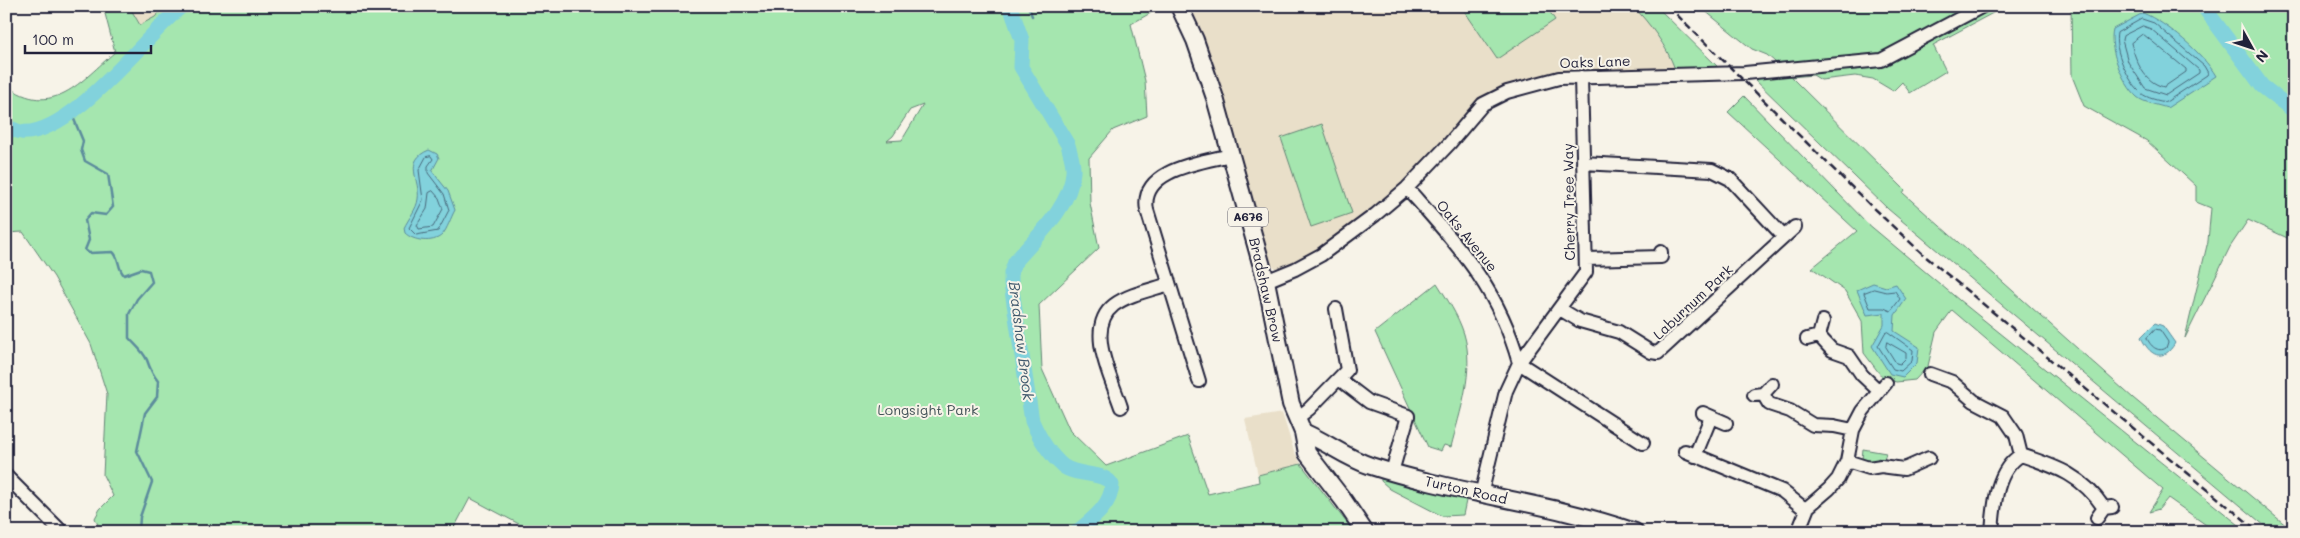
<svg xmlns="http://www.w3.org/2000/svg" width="2300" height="538" font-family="Mali,sans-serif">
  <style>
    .built { fill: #e9dfc9 }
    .green { fill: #a5e6af; stroke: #648475; fill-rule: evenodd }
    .water { fill: #82d2dc; stroke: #5c8c9c }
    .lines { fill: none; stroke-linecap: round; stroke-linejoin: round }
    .shore { stroke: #48687b; stroke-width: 1 }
    .stream { stroke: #5c8c9c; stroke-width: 2.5 }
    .river { stroke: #82d2dc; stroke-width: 15 }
    .minor-casing { stroke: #22223b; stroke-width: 16 }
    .major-casing { stroke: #22223b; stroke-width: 20 }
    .minor { stroke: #f7f3e8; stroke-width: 12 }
    .major { stroke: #f7f3e8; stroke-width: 16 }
    .rail { stroke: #22223b; stroke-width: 2.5; stroke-dasharray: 8 4; stroke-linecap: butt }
    .labels { text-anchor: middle; stroke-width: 4; stroke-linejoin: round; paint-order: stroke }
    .shield { fill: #f7f3e8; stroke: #62616f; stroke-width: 1 }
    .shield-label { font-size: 12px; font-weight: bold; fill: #22223b }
    .street-label { font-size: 14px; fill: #22223b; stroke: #f7f3e8 }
    .park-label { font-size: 14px; fill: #435358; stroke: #f7f3e8 }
    .water-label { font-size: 15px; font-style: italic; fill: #3f576b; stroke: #f7f3e8 }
  </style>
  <rect width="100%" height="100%" fill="#f7f3e8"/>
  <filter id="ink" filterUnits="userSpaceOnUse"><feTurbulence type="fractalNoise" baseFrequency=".02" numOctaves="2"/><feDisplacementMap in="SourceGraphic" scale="10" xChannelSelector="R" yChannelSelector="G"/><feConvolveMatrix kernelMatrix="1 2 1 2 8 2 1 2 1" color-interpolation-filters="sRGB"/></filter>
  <g filter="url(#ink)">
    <path class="built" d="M129 6H165L155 17 140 25Z
      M1188 6H1633L1648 21 1671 59 1675 69 1588 71 1492 93 1399 188 1335 240 1310 259 1281 268H1276L1269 263 1213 61Z
      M1282 413 1294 451 1301 464 1258 475 1245 419Z"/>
    <path class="green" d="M103 6H129L140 25 155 17 165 6H1163L1131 24 1145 81 1147 116 1113 130 1089 158 1090 203 1099 248 1039 305 1042 369 1070 431 1106 466 1188 436 1208 494 1259 482 1258 475 1301 464 1354 532H534L470 498 452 532H101L95 518 100 509 113 496 103 475 107 394 91 344 54 277 23 232 6 233V129L9 130 6 117V85C52 120 81 81 115 52ZM923 105 902 140 887 141 893 136 910 110Z
      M1461 6H1546L1555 20 1497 59Z
      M1633 6H1656L1720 69H1675C1666 45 1650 24 1633 6Z
      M1699 6H2006L1933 45 1946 71 1910 93 1902 82 1893 91 1873 79 1855 76 1821 80 1813 75 1791 77 1905 190 1903 193 2133 398 2294 532H2272L1888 209 1751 76 1782 68 1767 55 1752 49Z
      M2071 6H2294V110L2274 96 2294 112V241L2248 220 2230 247 2185 338 2208 241 2211 208 2196 202V186L2147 141 2084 106 2072 76Z
      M1744 96 1867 223 1959 300 2244 529 2242 532H2216L2168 498 2159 509 2149 512 2163 490 1952 310 1936 332 1928 366 1915 380 1896 382 1882 377 1864 353 1862 321 1845 291 1812 268 1857 231 1728 112Z
      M1322 124 1352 213 1311 227 1281 138Z
      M1437 283C1447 299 1458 315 1464 334 1475 371 1460 411 1451 447L1444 445 1441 451 1428 447 1375 332Z
      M1863 449 1886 453 1884 460 1878 458 1877 461 1862 459Z
      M1381 474 1467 496 1463 515 1442 516 1390 489 1381 481Z"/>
    <path class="water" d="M2143 13C2167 23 2203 53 2216 76L2167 108C2159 105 2144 103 2137 97 2123 84 2108 49 2113 29Z
      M429 150 437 154 439 158 432 171 448 191 455 210C451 217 447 230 442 235 433 244 413 241 405 233L404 228C408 219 417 209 418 199 421 181 402 161 429 150Z
      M1873 283 1886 287 1896 284 1906 299 1895 315 1894 331 1919 347 1917 363 1903 377 1890 374 1872 346 1884 325V313L1867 315 1857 290Z
      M2155 323 2163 326 2175 343C2163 364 2149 355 2141 337Z"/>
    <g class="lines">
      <path class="shore" d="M2142 19 2154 23 2204 66 2208 73 2207 75 2166 102C2160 101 2146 98 2141 93 2129 83 2113 49 2117 33Z
        M2143 26 2151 29 2199 70V73L2166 95 2145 88 2128 62 2122 40 2123 36Z
        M2143 34 2186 69V72L2164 87C2144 82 2136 62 2131 43Z
        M431 156 433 159 428 166V173L444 194 449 210 438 231 416 235 409 228 423 200 419 170 426 157Z
        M433 191 439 198 443 209 433 227 419 229 417 225 427 209 429 193Z
        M1874 289 1886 292 1895 291 1900 299 1891 311 1884 308H1870L1864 293Z
        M2155 329 2160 330 2168 342 2166 348C2158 353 2150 346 2147 338Z
        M1888 332 1913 350 1912 361 1901 371 1893 369 1878 346 1885 333Z
        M1887 342 1906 353V358L1900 364 1896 363 1886 347Z"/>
      <path class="stream" d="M1028 6 1032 16
        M71 112 83 141 81 150 85 161 108 174 113 207 106 215 91 213 85 220 89 240 85 250 89 253 113 252C120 258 117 268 124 275L141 269 149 271 152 282 137 299 129 314V338C135 345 143 351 147 360 150 369 152 374 158 381L157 397 145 413 137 451 152 482 140 517 139 532"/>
      <path class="river" d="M1010 6 1022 40 1021 67 1068 145C1070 153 1074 163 1073 172 1071 207 1036 237 1015 262L1011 273V284L1032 421C1039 437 1050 455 1063 466 1077 477 1106 471 1112 485 1111 506 1092 519 1077 532
        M2203 6 2262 86 2294 111
        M6 127C11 128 16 131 21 132 71 137 145 36 182 6"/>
      <g class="minor-casing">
        <path id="minor" d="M1581 77 1586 272 1519 363 1643 443
          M1583 163 1712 170 1730 179 1784 237
          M1407 188C1457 245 1498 287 1519 363L1506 391 1481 495
          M1586 259 1661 257V252
          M1266 281 1295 269 1321 255 1375 215 1407 188 1449 144 1483 104 1507 92 1559 78 1745 73 1881 60 1983 6
          M1560 309 1580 321 1619 332 1651 352 1658 353 1795 227
          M1819 336 1832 350 1849 356 1862 375 1879 391
          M1807 339 1819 336 1823 321
          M1930 374 1952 382 1974 401 2003 416 2016 435 2021 455
          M1339 379 1369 402 1408 416 1392 472
          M1199 381 1147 210C1139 169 1203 162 1231 155
          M1763 394 1769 404 1790 411 1813 425 1834 426 1853 430
          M1754 395 1763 394 1772 384
          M1121 407C1112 379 1084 328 1114 305 1129 294 1151 290 1169 284
          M1703 413 1726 423
          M1296 419 1309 409 1347 370 1336 309
          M1685 451 1782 491 1806 510
          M2021 455C2057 467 2082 475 2104 508
          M1695 456 1711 417
          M1847 461 1869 468 1881 466 1904 469 1929 458
          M6 476 62 532
          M2097 518 2104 508 2112 507
          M1798 532 1808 507 1829 489 1838 479 1847 461 1853 430 1863 411 1886 383
          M1992 532C1994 505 1996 470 2021 455"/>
      </g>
      <g class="major-casing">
        <path id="major" d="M1179 6 1195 40 1215 98 1266 281 1291 404 1303 432 1307 453 1344 501 1365 532
          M1303 432C1327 442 1346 458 1371 466 1458 494 1549 502 1635 532"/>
      </g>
      <use href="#minor" class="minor"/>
      <use href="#major" class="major"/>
      <path class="rail" d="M1668 6 1872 207 1925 256 2259 532"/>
    </g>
  </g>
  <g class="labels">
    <rect class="shield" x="1228" y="207.5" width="40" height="19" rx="4"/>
    <g class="shield-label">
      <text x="1248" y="221">A676</text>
    </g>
    <g class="street-label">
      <text transform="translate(1595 62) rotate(-2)" y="5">Oaks Lane</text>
      <text transform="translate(1569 202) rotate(-91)" y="5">Cherry Tree Way</text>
      <text transform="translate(1467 236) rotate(51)" y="5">Oaks Avenue</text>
      <text transform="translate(1266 290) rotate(77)" y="5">Bradshaw Brow</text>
      <text transform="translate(1693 302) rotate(-43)" y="5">Laburnum Park</text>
      <text transform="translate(1466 490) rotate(13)" y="5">Turton Road</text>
    </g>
    <g class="park-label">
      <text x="928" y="415">Longsight Park</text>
    </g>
    <g class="water-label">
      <text transform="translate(1021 341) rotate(83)" y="5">Bradshaw Brook</text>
    </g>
  </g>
  <rect width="2300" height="538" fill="none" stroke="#f7f3e8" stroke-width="25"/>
  <rect x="12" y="12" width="2275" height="513" fill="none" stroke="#22223b" stroke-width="2" filter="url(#ink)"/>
  <g transform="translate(2252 48) rotate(130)" stroke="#f7f3e8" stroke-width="4" paint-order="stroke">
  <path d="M0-4L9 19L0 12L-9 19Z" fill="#22223b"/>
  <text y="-8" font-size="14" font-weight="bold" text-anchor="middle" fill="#22223b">N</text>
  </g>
  <path d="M25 45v8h126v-8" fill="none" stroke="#22223b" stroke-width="2.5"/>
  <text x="32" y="45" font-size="15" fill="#22223b" stroke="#f7f3e8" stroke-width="4" paint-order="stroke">100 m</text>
</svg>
